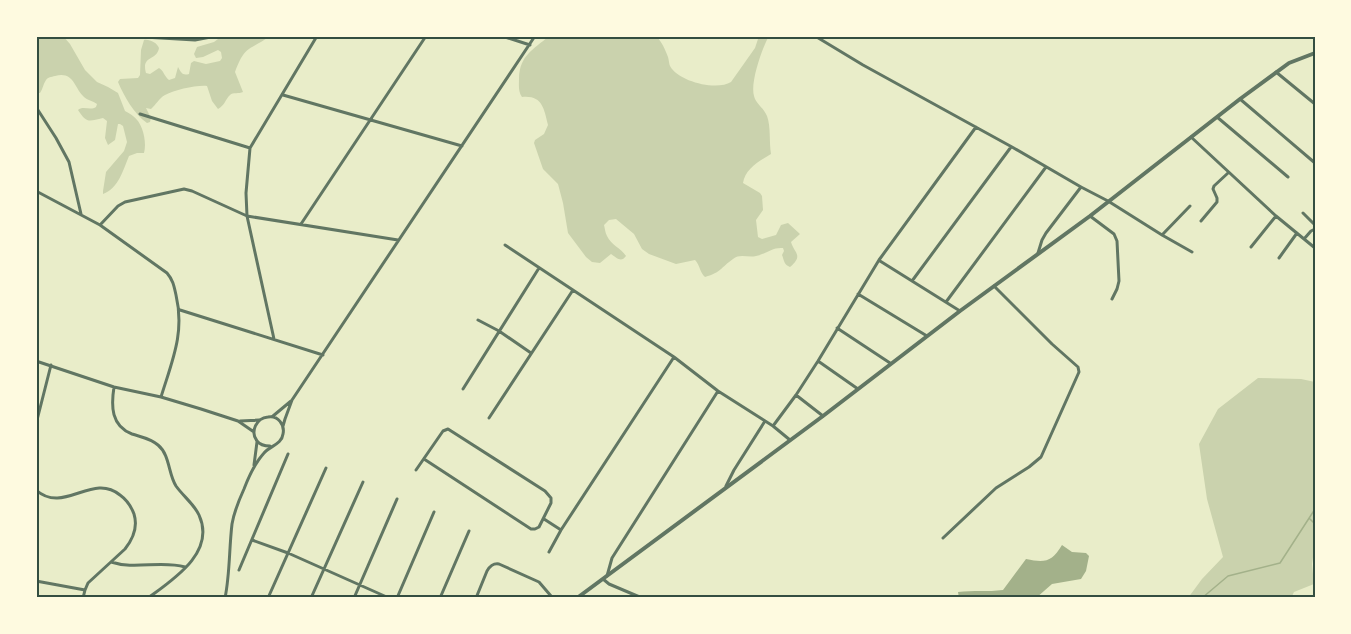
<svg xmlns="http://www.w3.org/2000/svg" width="1351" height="634" font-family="'Titillium Web',sans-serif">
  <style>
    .green { fill: #cad2ad }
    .water { fill: #a3b18a }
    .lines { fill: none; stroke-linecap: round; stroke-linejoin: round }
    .stream { stroke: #a3b18a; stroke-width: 1.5 }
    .minor { stroke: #617663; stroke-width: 3 }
    .tertiary { stroke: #617663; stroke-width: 4 }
    .neatline { fill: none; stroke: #344e41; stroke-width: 2 }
  </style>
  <rect width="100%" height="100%" fill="#e9edc9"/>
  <path class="green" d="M36 36H63L70 44 85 70 97 82 108 87 118 93 125 111C128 113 131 114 133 116 143 123 147 142 144 153H137L129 156C123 170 119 188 103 194V191L106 172 124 151 127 142 123 126 120 124H118L115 140 108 145 105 138 107 121 103 118C89 121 87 124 78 110 83 105 90 111 96 107L97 104C93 101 87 100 84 97 74 88 74 71 55 76 51 77 48 77 46 80 43 84 43 89 40 93H36Z
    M222 36H270C249 51 245 45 235 72L243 92C239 94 233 92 230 95 225 100 225 105 218 109L212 101 207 86C196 85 175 90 165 95 159 98 156 105 151 109L146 108 151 118 150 122 147 123C134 114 124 96 118 82L120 79 138 78 140 75 141 50 144 40C150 39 157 43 159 48 157 61 141 55 146 73L150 74 159 68C164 71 164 76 169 80L175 78 178 67C181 72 182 76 189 74L191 63 194 61 206 64 220 61 222 58 221 52 218 50 203 57 196 58 194 54 197 47 214 42Z
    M549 36H656C662 42 665 49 668 57 669 60 669 64 670 66 679 82 717 91 731 82L755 48 759 36H769C762 48 750 83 754 96 756 104 764 108 767 116 771 127 769 141 771 154 759 161 745 169 743 183L760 193 762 196 763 210 756 220 758 237 762 239 776 235 781 225 788 223 800 234 791 242C794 253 804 255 790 267 784 265 784 260 782 255L784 251 783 248C772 247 766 254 756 256 748 258 740 253 733 259 720 268 722 272 705 277 700 273 700 265 695 260L676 264 649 254 642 249 634 234 616 219 609 220 604 225C605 229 605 232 607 236 611 245 621 248 626 256 621 263 617 258 611 254L600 263 592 262 586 257 568 233 563 203 558 184 543 169 534 143 535 140 544 134 548 125C544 108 542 95 522 97 518 91 519 86 519 78 520 55 533 50 549 36Z
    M1258 378 1301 379 1315 382V544L1312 564 1314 584 1294 592 1291 598H1188L1202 579 1223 557 1207 499 1199 444 1218 409Z"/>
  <path class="water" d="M1062 545 1072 552 1086 553 1089 556 1086 571 1081 579 1052 584 1036 598H959L958 592C973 590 988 592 1003 590L1026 559C1045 563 1052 562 1062 545Z"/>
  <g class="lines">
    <path class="stream" d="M1310 519 1315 524
      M1202 598 1228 576 1280 563 1315 509"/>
    <path class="minor" d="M127 36 195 40 216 36
      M502 36 530 45
      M815 36 863 65 1012 147 1081 187 1108 201 1162 235 1192 252
      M1276 72 1315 104
      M283 95 462 146
      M1240 99 1315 163
      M36 107 56 138 69 162 81 214
      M140 114 250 148
      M1217 117 1288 177
      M1191 137 1276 216 1315 248
      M36 191 100 225 167 273C173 280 174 286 176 295 185 333 172 361 161 397
      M1303 213 1315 225
      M1090 216 1114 234 1117 241 1119 281 1117 289 1112 299
      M1201 221 1217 202V198L1213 189 1214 186 1228 173
      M301 224 426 36
      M100 225 118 206 125 202 184 189 192 191 247 216 398 240
      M1162 235 1190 206
      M1304 239 1311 231 1315 229
      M505 245 674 357 718 391 773 426 790 440
      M1251 247 1276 216
      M1038 253 1042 240 1046 233 1081 187
      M1279 258 1297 233
      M880 261 960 311
      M912 281 1011 147
      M858 294 927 336
      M946 302 1046 167
      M180 310 323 355
      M478 320 499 331 531 353
      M837 328 890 363
      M274 339 247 216 246 193 250 148 317 36
      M36 361 114 387 161 397 201 409 238 421 254 432
      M818 361 858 389
      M114 387C111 406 111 426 132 434 141 437 150 438 158 445 170 455 168 473 176 486 183 496 194 504 199 515 216 552 174 579 148 598
      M463 389 539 268
      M796 395 823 416
      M273 416 291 401
      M489 418 573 290
      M240 421 259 420
      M36 424 51 365
      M283 426 285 419 292 400 535 36
      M773 426 796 395 818 361 879 260 976 127
      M254 465 257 442
      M416 470 443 431 448 429 545 491 551 498V503L539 527 535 529H531L424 459
      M726 486 734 470 765 421
      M36 490C64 515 92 472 120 495 127 500 131 506 134 514 138 527 133 539 125 549L88 583 85 590 83 598
      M544 519 561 530
      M943 538 996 488 1029 467 1041 457 1079 372 1078 367 1052 344 994 286
      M252 540 288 553 389 598
      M549 552 561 530 674 357
      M111 562C135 570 161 560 185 567
      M239 570 288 454
      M607 576 612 558 718 391
      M603 579 609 584 642 598
      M36 581 85 590
      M225 598C230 574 229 549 232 524 234 512 239 500 244 489 249 476 255 463 264 453 270 446 282 444 283 434 285 425 278 415 268 417 256 418 250 432 257 441 260 445 266 446 270 446
      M268 598 326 468
      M311 598 363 482
      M354 598 397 499
      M397 598 434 512
      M440 598 469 531
      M476 598 487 571C490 566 493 563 499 564L539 582 551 596"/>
    <path class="tertiary" d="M577 598 823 416 960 311 1090 216 1240 99 1289 63 1315 53"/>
  </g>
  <rect width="1351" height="634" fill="none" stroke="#fefae0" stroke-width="75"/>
  <rect x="38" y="38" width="1276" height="558" class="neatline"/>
</svg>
